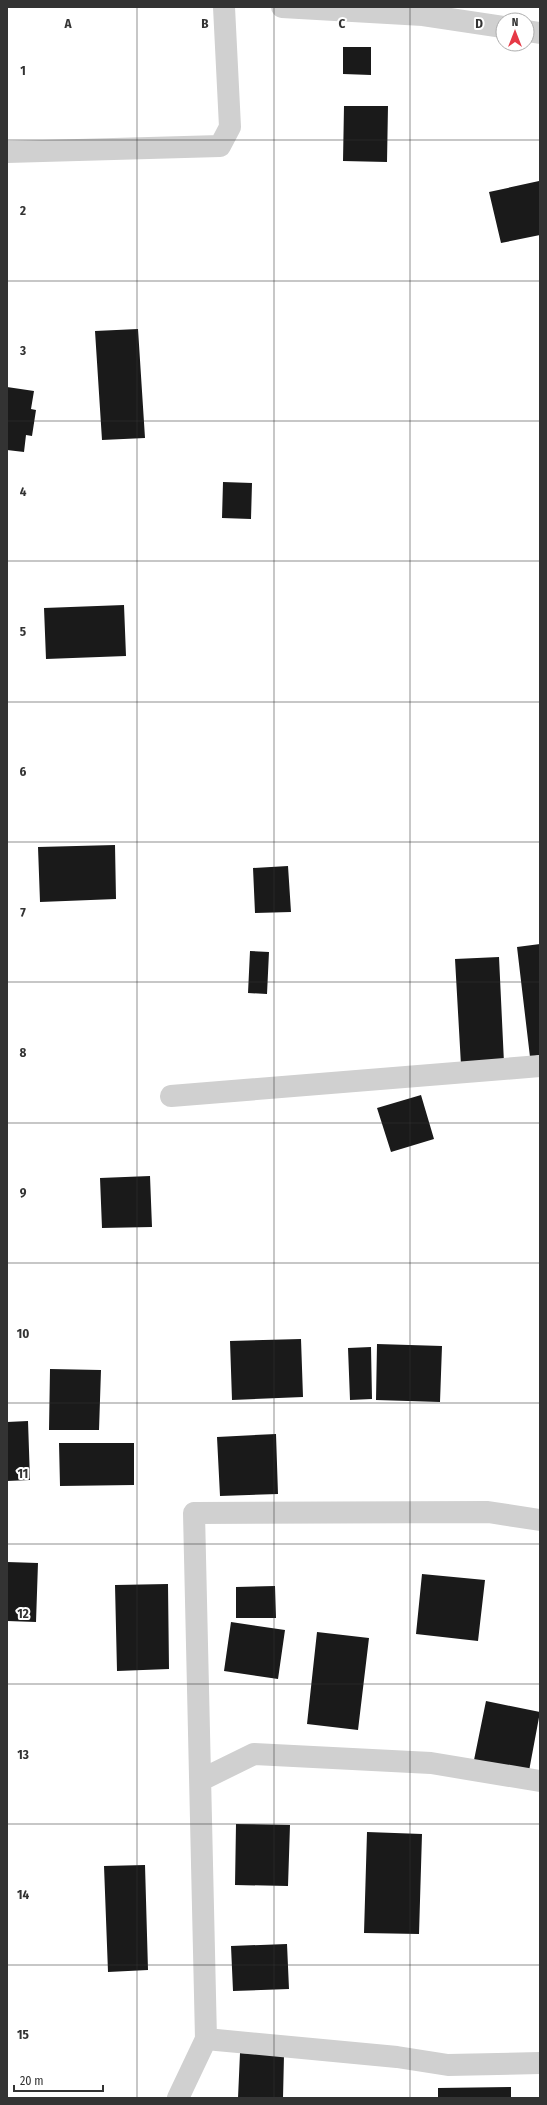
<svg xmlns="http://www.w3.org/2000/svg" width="547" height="2105" font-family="'Fira Sans Condensed',sans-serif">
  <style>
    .building { fill: #1a1a1a }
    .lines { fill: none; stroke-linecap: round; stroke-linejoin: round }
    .street { stroke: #d0d0d0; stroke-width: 22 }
    .grid { fill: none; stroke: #333; stroke-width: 1; stroke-opacity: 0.55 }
    .grid-label { font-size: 13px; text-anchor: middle; font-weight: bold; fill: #333; stroke: #fff; stroke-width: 4; stroke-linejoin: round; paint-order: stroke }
  </style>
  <rect width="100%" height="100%" fill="#fff"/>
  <path class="building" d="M343 47H371V75L343 74Z
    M344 106H388L387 162 343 161Z
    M539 181 540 235 501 243 489 192Z
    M138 329 145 438 102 440 95 331Z
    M7 387 34 391 31 409 36 410 32 436 26 435 24 452 7 450Z
    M223 482 252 483 251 519 222 518Z
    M124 605 126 656 46 659 44 608Z
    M115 845 116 899 40 902 38 847Z
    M288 866 291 912 255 913 253 868Z
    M540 944V1055L530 1057 517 947Z
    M250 951 269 952 267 994 248 993Z
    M499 957 504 1063 461 1065 455 959Z
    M421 1095 434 1139 391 1152 377 1108Z
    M150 1176 152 1227 102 1228 100 1178Z
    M301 1339 303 1397 232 1400 230 1341Z
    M377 1344 442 1346 440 1402 376 1400Z
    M371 1347 372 1399 350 1400 348 1348Z
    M50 1369 101 1370 99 1430H49Z
    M28 1421 30 1480 7 1481V1422Z
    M276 1434 278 1494 220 1496 217 1437Z
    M59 1443H134V1485L60 1486Z
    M7 1562 38 1563 36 1622 7 1621Z
    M422 1574 485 1580 478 1641 416 1634Z
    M168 1584 169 1669 117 1671 115 1585Z
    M275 1586 276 1618H236V1587Z
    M231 1622 285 1630 278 1679 224 1671Z
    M317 1632 369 1638 358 1730 307 1724Z
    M486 1701 540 1712 529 1771 474 1760Z
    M236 1824 290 1825 288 1886 235 1885Z
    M367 1832 422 1834 419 1934 364 1933Z
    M145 1865 148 1970 108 1972 104 1866Z
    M287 1944 289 1989 233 1991 231 1946Z
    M240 2053 284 2055 283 2098H238Z
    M511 2087V2098H438V2088Z"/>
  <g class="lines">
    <path class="street" d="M282 7 423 15 503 27
      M527 31 540 33
      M7 152 220 146 230 127 224 7
      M171 1096 540 1066
      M201 1780 254 1754 431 1763 540 1781
      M206 2039 397 2057 448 2065 540 2063
      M178 2098 206 2039 194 1513 488 1512 540 1520"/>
  </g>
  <path class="grid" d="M137 7V2098M274 7V2098M410 7V2098M7 140H540M7 281H540M7 421H540M7 561H540M7 702H540M7 842H540M7 982H540M7 1123H540M7 1263H540M7 1403H540M7 1544H540M7 1684H540M7 1824H540M7 1965H540"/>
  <g class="grid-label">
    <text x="68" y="28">A</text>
    <text x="205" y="28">B</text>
    <text x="342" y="28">C</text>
    <text x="479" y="28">D</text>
    <text x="23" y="75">1</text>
    <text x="23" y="215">2</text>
    <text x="23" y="355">3</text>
    <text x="23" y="496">4</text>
    <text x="23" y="636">5</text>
    <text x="23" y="776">6</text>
    <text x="23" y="917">7</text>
    <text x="23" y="1057">8</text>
    <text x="23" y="1197">9</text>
    <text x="23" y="1338">10</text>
    <text x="23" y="1478">11</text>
    <text x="23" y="1618">12</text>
    <text x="23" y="1759">13</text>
    <text x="23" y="1899">14</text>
    <text x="23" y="2039">15</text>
  </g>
  <rect width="547" height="2105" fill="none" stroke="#333333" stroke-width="16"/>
  <g transform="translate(515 32)"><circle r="19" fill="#ffffff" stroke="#adadad"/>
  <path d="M0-3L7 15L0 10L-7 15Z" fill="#e63946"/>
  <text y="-6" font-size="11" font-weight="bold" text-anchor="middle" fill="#333333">N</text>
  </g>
  <path d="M14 2085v6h89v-6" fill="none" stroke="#333333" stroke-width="2"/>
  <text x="20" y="2085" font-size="12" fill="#333333" stroke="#ffffff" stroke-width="3" paint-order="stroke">20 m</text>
</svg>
